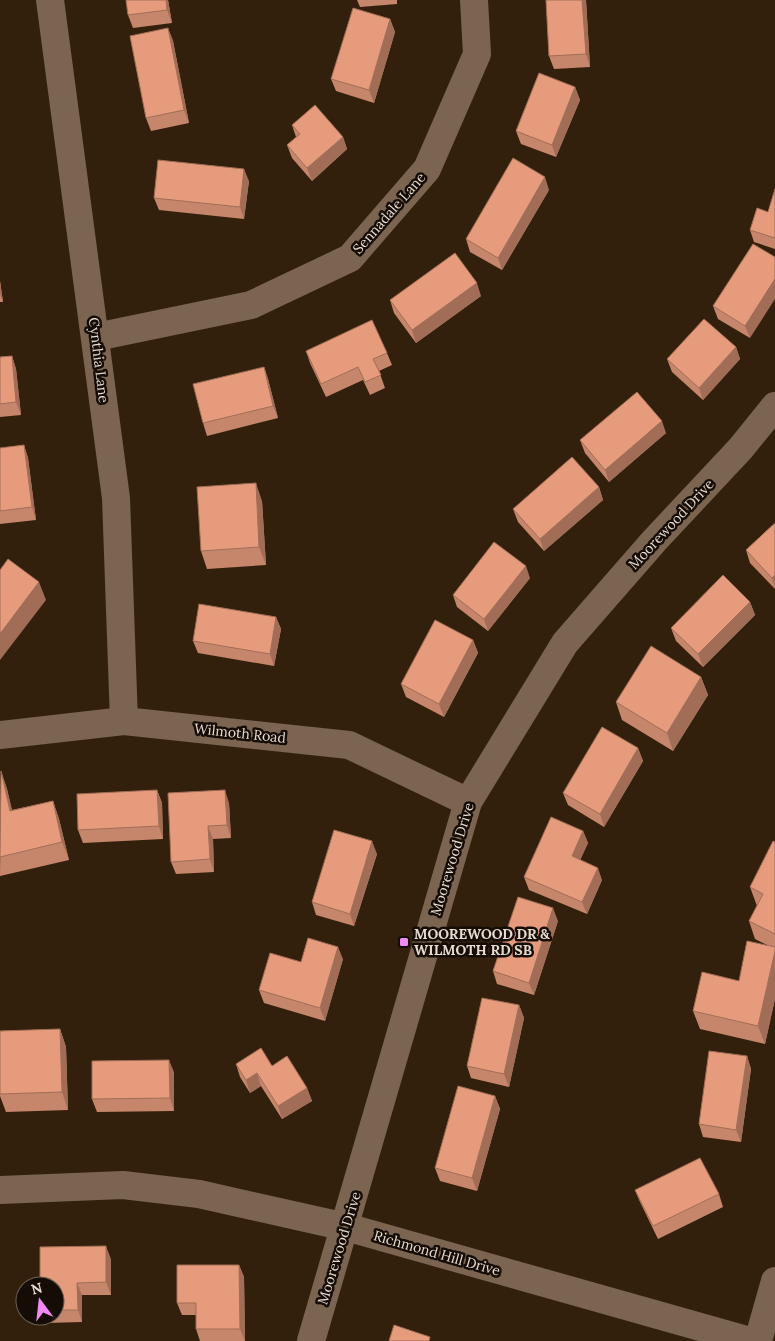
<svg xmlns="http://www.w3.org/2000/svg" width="775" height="1341" font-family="Lora,serif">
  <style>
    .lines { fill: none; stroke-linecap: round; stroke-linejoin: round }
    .minor { stroke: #7b6550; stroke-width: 28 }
    .wall { fill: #c6866b }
    .shaded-wall { fill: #a16d57 }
    .building { fill: #e69c7c; stroke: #a16d57 }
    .poi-dot { fill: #f18af4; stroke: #140c05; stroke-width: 2 }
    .labels { text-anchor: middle; stroke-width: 5; stroke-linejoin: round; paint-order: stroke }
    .street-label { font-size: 14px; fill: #e8dbcf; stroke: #140c05 }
    .poi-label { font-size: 14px; font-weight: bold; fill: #e8dbcf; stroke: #140c05; text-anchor: start }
  </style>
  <rect width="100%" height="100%" fill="#33200c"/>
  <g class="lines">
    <path class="minor" d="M50 0 116 498 124 721
      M96 337 251 305 350 258 427 169 477 54 474 0
      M0 735 124 721 349 745 468 802
      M0 1190 123 1185 199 1194 346 1227 750 1341
      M311 1341 468 802 565 643 654 541 741 448 775 406
      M758 1341 775 1281"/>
  </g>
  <path class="wall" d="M168 0 172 23 133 28 128 15Z
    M357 0H397V4L360 7Z
    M546 0H586L590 67 554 69 549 56Z
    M390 19 395 32 374 103 336 91 331 79Z
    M168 28 173 41 189 123 151 131 146 118Z
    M575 87 580 100 556 157 521 144 516 131Z
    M292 125 343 137 347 149 312 181 292 158 287 145 296 137Z
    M249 181 244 219 159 210 154 198Z
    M775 189V249L754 242 750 230 768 212Z
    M549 190 502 270 470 252 466 239Z
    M753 244 750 338 718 319 713 306Z
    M0 281 3 302H0Z
    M481 296 416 343 394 313 390 300Z
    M736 347 740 359 703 400 672 372 667 359Z
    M306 351 387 353 392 365 379 371 385 388 370 395 363 380 326 397 310 363Z
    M12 356 16 369 21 415 0 417V357Z
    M264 367 268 379 278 418 207 436 203 423Z
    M666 433 609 482 585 453 580 440Z
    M24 445 28 458 36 520 0 524V448Z
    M599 487 603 500 544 551 518 522 513 509Z
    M262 501 266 565 207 569 201 551Z
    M775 523V589L750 563 746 550Z
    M530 578 488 631 457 607 453 595Z
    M750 602 755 615 703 667 676 641 671 628Z
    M276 617 281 629 274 666 198 653 193 641Z
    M473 640 478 653 444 717 406 697 401 684Z
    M701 677 708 695 673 751 622 720 616 702Z
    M638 748 643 761 604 827 568 805 563 793Z
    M1 771 7 789 12 810 53 801 59 819 69 860 0 876Z
    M157 790 162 803 163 839 83 843 78 830Z
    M229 803 231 838 213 839 214 872 176 874 171 862Z
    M583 831 588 843 580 860 602 880 587 914 529 890 524 877Z
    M775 842V999L765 1044 700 1029 693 1011 739 981 769 946 755 939 749 921 757 906 750 887Z
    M377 854 354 926 316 915 312 902Z
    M558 921 534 995 497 984 493 971Z
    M343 959 325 1021 264 1003 259 990 301 962Z
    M519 1005 524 1018 509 1087 471 1078 467 1066Z
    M60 1029 66 1047 68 1110 6 1112 0 1096V1031Z
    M747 1056 751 1069 741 1142 703 1137 699 1124Z
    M236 1064 272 1066 307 1088 312 1101 282 1119 261 1086 250 1093 240 1077Z
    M174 1072V1111L97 1112 92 1099Z
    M495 1096 500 1109 477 1191 440 1181 435 1168Z
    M635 1190 719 1194 723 1207 658 1239 640 1202Z
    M111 1259V1295H82V1322L45 1323 43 1316H55V1286Z
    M239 1265 244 1277 245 1341H200L196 1329V1315H182L177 1303Z"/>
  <path class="shaded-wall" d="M166 0H168L172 23 167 10Z
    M582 0H586L590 67 586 54Z
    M390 19 395 32 374 103 369 90Z
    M168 28 173 41 189 123 184 110Z
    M575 87 580 100 556 157 552 145Z
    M343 137 347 149 312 181 307 168Z
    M244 169 249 181 244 219 240 207Z
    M545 177 549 190 502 270 498 258Z
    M775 279V299L750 338 745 326Z
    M0 281 3 302 0 294Z
    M477 283 481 296 416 343 412 330Z
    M736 347 740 359 703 400 699 388Z
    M12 356 16 369 21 415 16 402Z
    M264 367 268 379 278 418 273 406Z
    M662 421 666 433 609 482 605 470Z
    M24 445 28 458 36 520 32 507Z
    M256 483 262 501 266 565 259 547Z
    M599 487 603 500 544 551 540 539Z
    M526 566 530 578 488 631 484 619Z
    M775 575V588L772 578Z
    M39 582 46 600 0 660V634Z
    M750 602 755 615 703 667 698 654Z
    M276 617 281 629 274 666 270 654Z
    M473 640 478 653 444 717 439 704Z
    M701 677 708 695 673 751 667 733Z
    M638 748 643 761 604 827 600 814Z
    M1 771 7 789 16 829 10 811Z
    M157 790 162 803 163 839 159 826Z
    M225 790 229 803 231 838 227 825Z
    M53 801 59 819 69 860 62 842Z
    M208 826 213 839 214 872 210 859Z
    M583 831 588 843 576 869 572 856Z
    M372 841 377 854 354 926 350 914Z
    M598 868 602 880 587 914 582 902Z
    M553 908 558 921 534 995 529 983Z
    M338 947 343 959 325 1021 320 1008Z
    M775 951V999L765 1044 758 1026Z
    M519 1005 524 1018 509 1087 504 1074Z
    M60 1029 66 1047 68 1110 62 1092Z
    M747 1056 751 1069 741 1142 736 1130Z
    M169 1060 174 1072V1111L170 1098Z
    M257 1073 261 1086 250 1093 246 1080Z
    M307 1088 312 1101 282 1119 278 1106Z
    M495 1096 500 1109 477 1191 472 1178Z
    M106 1246 111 1259V1295L106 1282Z
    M239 1265 244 1277 245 1341 240 1329Z
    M77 1283 82 1295V1322L78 1310Z"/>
  <path class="building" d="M126 0H166L167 10 128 15Z
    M546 0H582L586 54 549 56Z
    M353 8 390 19 369 90 331 79Z
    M168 28 184 110 146 118 130 36Z
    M539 73 575 87 552 145 516 131Z
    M315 105 343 137 307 168 287 145 300 134 292 125Z
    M513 158 545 177 498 258 466 239Z
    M158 160 244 169 240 207 154 198Z
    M775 189V238L750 230 757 208 768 212Z
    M753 244 775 257V279L745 326 713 306Z
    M455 253 477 283 412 330 390 300Z
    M704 319 736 347 699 388 667 359Z
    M372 320 387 353 373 359 381 375 365 382 358 367 321 384 306 351Z
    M12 356 16 402 0 404V357Z
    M264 367 273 406 203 423 193 384Z
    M637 392 662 421 605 470 580 440Z
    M24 445 32 507 0 511V448Z
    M572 457 599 487 540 539 513 509Z
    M256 483 259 547 201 551 197 487Z
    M775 523V575L772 578 746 550Z
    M494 542 526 566 484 619 453 595Z
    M8 559 39 582 0 634V570Z
    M723 575 750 602 698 654 671 628Z
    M199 604 276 617 270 654 193 641Z
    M435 620 473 640 439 704 401 684Z
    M651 646 701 677 667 733 616 702Z
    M602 727 638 748 600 814 563 793Z
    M1 771 10 811 53 801 62 842 0 857Z
    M157 790 159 826 78 830 77 794Z
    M225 790 227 825 208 826 210 859 171 862 168 793Z
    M551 817 583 831 572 856 598 868 582 902 524 877Z
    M334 830 372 841 350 914 312 902Z
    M773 841 775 842V934L749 921 763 894 750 887Z
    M518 897 553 908 529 983 493 971Z
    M308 938 338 947 320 1008 259 990 270 953 301 962Z
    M747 941 775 947V951L758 1026 693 1011 702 972 739 981Z
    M482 998 519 1005 504 1074 467 1066Z
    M60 1029 62 1092 0 1094V1031Z
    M261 1048 272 1066 287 1056 307 1088 278 1106 257 1073 246 1080 236 1064Z
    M709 1051 747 1056 736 1130 699 1124Z
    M169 1060 170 1098 92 1099V1061Z
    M458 1086 495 1096 472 1178 435 1168Z
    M700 1158 719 1194 653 1226 635 1190Z
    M106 1246V1282L77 1283 78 1310H55V1286H40V1247Z
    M177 1265H239L240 1329H196V1303H177Z
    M394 1325 430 1337 429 1341H389Z"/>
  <rect class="poi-dot" x="399" y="937" width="10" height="10" rx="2.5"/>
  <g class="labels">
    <g class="street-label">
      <text transform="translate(389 213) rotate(-49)" y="5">Sennadale Lane</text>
      <text transform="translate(99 360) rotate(83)" y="5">Cynthia Lane</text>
      <text transform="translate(671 524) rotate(-47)" y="5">Moorewood Drive</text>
      <text transform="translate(240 733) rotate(6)" y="5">Wilmoth Road</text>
      <text transform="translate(452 859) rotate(-73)" y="5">Moorewood Drive</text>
      <text transform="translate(339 1248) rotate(-73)" y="5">Moorewood Drive</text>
      <text transform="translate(437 1253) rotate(16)" y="5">Richmond Hill Drive</text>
    </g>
    <g class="poi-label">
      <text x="414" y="939">MOOREWOOD DR &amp;<tspan x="414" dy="16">WILMOTH RD SB</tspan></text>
    </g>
  </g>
  <g transform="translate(40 1301) rotate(345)"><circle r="24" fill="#140c05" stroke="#695f56"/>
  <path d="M0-4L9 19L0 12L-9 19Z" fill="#f18af4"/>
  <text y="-8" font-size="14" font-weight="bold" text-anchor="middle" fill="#e8dbcf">N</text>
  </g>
</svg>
